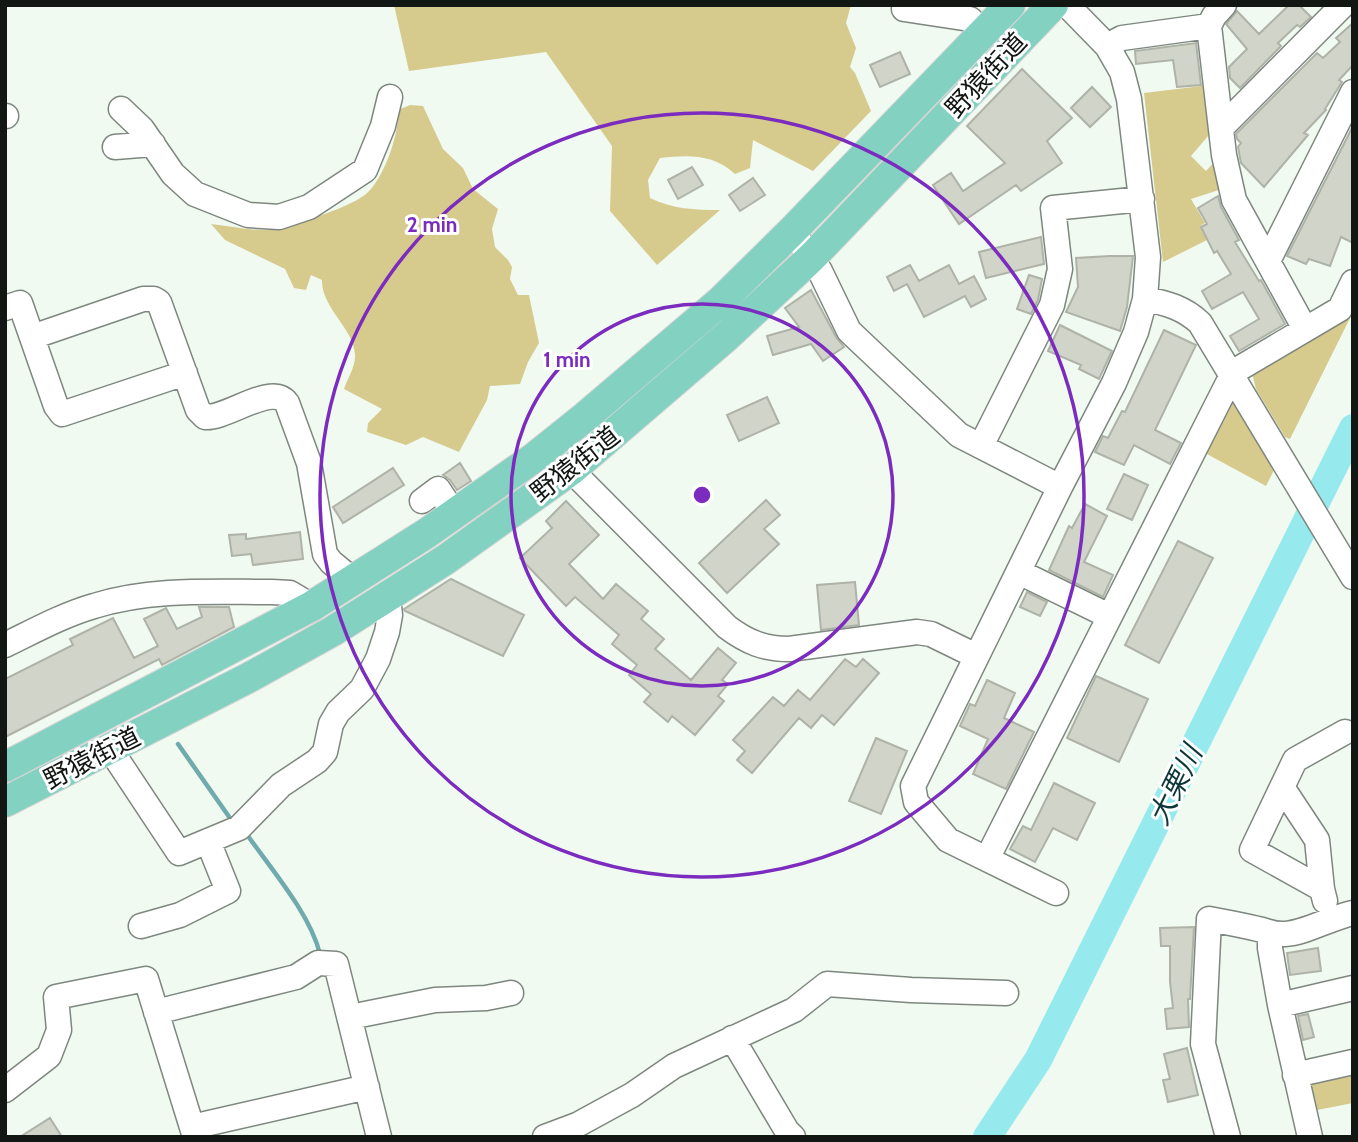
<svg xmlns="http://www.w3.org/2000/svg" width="1358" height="1142" font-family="Cabin,'Noto Sans JP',sans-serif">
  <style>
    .green { fill: #d7ca8d }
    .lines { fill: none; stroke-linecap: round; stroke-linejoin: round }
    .stream { stroke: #6fabad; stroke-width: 4.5 }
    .river { stroke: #96eaee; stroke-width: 28 }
    .building { fill: #d0d4c9; stroke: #aeb2a7; stroke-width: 2 }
    .minor-casing { stroke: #7e877f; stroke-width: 27 }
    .major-casing { stroke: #d5d5d5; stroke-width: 32 }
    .minor { stroke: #fff; stroke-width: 24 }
    .major { stroke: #83d1c0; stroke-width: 30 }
    .ring { fill: none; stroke: #7b2cbf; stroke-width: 3.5 }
    .labels { text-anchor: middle; stroke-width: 6; stroke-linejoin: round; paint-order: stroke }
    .street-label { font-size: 26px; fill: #131714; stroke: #fff }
    .water-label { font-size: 28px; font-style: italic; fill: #0d3739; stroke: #fff }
    .centre { fill: #7b2cbf; stroke: #fff; stroke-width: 3.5 }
    .ring-label { font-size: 21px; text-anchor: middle; font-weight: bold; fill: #7b2cbf; stroke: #fff; stroke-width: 6; stroke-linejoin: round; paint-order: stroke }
  </style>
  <rect width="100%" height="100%" fill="#f0faf1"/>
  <path class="green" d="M394 5H851L846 23 856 48 850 67 855 73 871 111 813 171 753 140 750 168 735 174C713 154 689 155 660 158L648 180 650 198C673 209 694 210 720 210L657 265 610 211 612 146 546 52 409 71Z
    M1210 85 1218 143 1208 136 1191 156 1206 171 1219 157 1225 188 1191 199 1205 223 1200 226 1207 240 1163 262 1144 93Z
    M410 105 423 106 443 149 463 168 473 189 498 209 492 229 495 247 508 260 512 267 510 279 518 295H529L539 343 528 362 520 384 490 386 487 400 459 452 423 437 406 445 367 432 368 423 382 409 344 389C347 380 355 367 355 357 356 330 321 308 322 280L311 275 306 290 294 288 285 269 225 240 211 224C229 226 247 230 265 230 286 229 351 207 366 194 384 179 400 132 398 110Z
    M1348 314 1351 316 1290 439 1285 437 1256 389 1253 377 1249 371Z
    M1232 399 1278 462 1266 486 1205 453Z
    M1353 1069V1103L1312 1111 1310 1079Z"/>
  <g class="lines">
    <path class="stream" d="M178 744 232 821
      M248 836C272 870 310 914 320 954"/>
    <path class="river" d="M987 1137 1038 1060 1353 428"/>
  </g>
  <path class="building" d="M1289 5H1299L1311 17 1300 27 1297 25 1278 43 1281 46 1240 88 1230 78 1229 67 1247 49 1226 24 1237 11 1259 34Z
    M1353 23V65L1339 80 1342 82 1325 109 1326 110 1304 133 1308 135 1264 187 1241 163 1238 147 1241 143 1237 139 1236 134 1317 53 1323 58 1340 42 1336 38Z
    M1196 43 1201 85 1177 87 1173 60 1136 64 1135 51Z
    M900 52 910 74 880 87 870 65Z
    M1022 69 1072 118 1047 141 1062 163 1021 191 1016 185 959 224 933 185 951 173 963 191 1005 163 967 126Z
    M1092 87 1111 107 1090 127 1071 108Z
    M1353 126V243L1341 237 1330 266 1309 259 1306 264 1287 256Z
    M692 167 703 185 678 199 668 180Z
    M753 178 765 195 740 211 729 195Z
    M1218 196 1221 207 1239 240 1235 242 1259 281 1261 280 1285 324 1239 351 1230 336 1259 319 1243 292 1212 309 1202 291 1231 274 1217 251 1214 253 1201 227 1207 224 1198 208Z
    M1041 237 1044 264 986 278 979 252Z
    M1110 256H1133L1127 307 1120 331 1066 312 1078 287 1076 258Z
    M910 265 919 281 949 265 959 284 974 276 986 299 971 307 965 296 924 317 907 284 894 291 887 277Z
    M1029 275 1042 279 1038 300 1031 314 1017 309Z
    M811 290 836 337 844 347 823 361 811 344 773 355 767 336 799 327 785 308Z
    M1060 325 1112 351 1099 379 1079 369 1081 365 1048 351Z
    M1164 330 1196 345 1155 430 1181 443 1170 464 1134 445 1124 465 1095 452 1103 436 1108 438 1122 411 1125 412Z
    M767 397 779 423 739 441 727 415Z
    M460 463 471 481 457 490 450 480 443 475Z
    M393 468 404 485 343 523 333 507Z
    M1124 474 1148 485 1132 520 1107 509Z
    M766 500 780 515 764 529 779 544 727 593 699 563Z
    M566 501 599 535 569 564 603 599 616 584 648 611 641 619 664 639 655 649 691 680 718 648 736 663 722 680 728 684 718 696 724 701 695 735 672 716 668 722 644 702 651 694 629 675 637 665 612 644 619 635 575 597 566 606 520 558 552 528 546 521Z
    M1085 504 1107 516 1084 562 1113 575 1103 597 1049 570 1069 526 1072 528Z
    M300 532 303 559 253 565 251 554 232 556 229 535 246 534V539Z
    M1178 541 1213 558 1159 663 1125 645Z
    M451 579 524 615 503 656 405 611 404 609Z
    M855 582 859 625 821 630 817 585Z
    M1027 592 1047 602 1040 616 1020 607Z
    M199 607H229L234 627 162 665 159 659 5 737V679L73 645 70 639 113 618 134 658 158 646 144 619 166 608 177 629 202 617Z
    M845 659 856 667 863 659 879 673 834 725 822 715 811 728 799 718 752 773 737 760 745 751 733 740 773 697 784 706 798 690 810 700Z
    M1096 676 1148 699 1119 762 1067 738Z
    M987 680 1015 693 1004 718 1034 732 1006 789 973 774 988 739 960 726 970 704 975 706Z
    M876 738 907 751 881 814 849 801Z
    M1054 783 1095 803 1077 840 1053 828 1035 862 1010 849 1023 826 1031 830Z
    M1194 927 1190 999H1188L1189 1027 1167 1029 1165 1009 1173 1008 1170 982V946H1161L1160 928Z
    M1318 948 1321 971 1290 975 1287 953Z
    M1308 1014 1314 1037 1303 1040 1298 1016Z
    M1187 1048 1198 1095 1168 1102 1163 1080 1170 1079 1164 1054Z
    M50 1118 62 1137H20Z"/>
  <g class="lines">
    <g class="minor-casing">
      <path id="minor" d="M1224 5 1214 16 1209 26 1224 155 1234 200 1305 329
        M904 9 970 19 983 33
        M1107 46 1122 38 1209 26
        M121 109 142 129 173 174 195 194 248 215 279 217 309 207 365 170 383 126 390 97
        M5 116H6
        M1222 127 1343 5
        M115 147 153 144
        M792 231 820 271 849 331 959 435 1060 487
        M1268 261 1353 92
        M1145 299C1167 303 1184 308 1200 323L1353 577
        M5 308 20 303 56 406 62 414 185 373
        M32 337 143 299H154L159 302 198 410 205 417C227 419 272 382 287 403L309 463 325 554 331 562 354 581
        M981 446 1052 305 1060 269 1053 208 1142 199
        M571 470 727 627C747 642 764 649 789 649L917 632 931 634 976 656
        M422 501 438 489 448 504
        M1019 572 1109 616
        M5 645C34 631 63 615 94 606 151 588 213 592 272 592L290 593 312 606
        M110 749 179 853 239 828 281 785 317 761 325 752 331 724 338 712 362 689 378 659 387 632 390 615 388 597
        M1282 787 1317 840 1322 889 1325 901
        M987 859 1232 375 1240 368 1340 309 1353 282
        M1322 889 1252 850 1295 760 1345 732
        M1056 893 948 840 916 802 913 786 1060 487 1114 383 1136 332 1145 299 1148 257 1129 99 1122 72 1107 46 1067 5
        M141 926 180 915 228 891 208 841
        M1270 934V948L1280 1005 1310 1137
        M1280 1005 1353 988
        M156 1012 296 977 318 963 336 964 379 1137
        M350 1017 435 1000 486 998 511 993
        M732 1038 787 1131 793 1137
        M1295 1075 1353 1062
        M5 1090 49 1056 59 1030 56 997 146 979 195 1137
        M192 1127 367 1087
        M545 1137 577 1125 632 1095 674 1066 794 1010 827 984 911 990 1006 993
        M1228 1137 1203 1044 1209 919C1225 922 1242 925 1258 929 1268 931 1274 935 1285 934 1305 933 1330 918 1353 913"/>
    </g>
    <g class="major-casing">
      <path id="major" d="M5 767 312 606 427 533 535 457 585 417 721 301 792 231 1010 5
        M5 802 250 677 333 631 445 560 571 470 727 336 812 257 1053 5"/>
    </g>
    <use href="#minor" class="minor"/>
    <use href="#major" class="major"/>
  </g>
  <g class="ring">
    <circle cx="702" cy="495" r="191"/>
    <circle cx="702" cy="495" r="382"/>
  </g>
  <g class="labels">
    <g class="street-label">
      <text transform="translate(986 75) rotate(-47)" y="9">野猿街道</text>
      <text transform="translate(575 464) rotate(-38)" y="9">野猿街道</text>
      <text transform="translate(92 758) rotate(-27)" y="9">野猿街道</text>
    </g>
    <g class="water-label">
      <text transform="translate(1175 785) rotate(-64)" y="10">大栗川</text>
    </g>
  </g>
  <circle cx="702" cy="495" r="10" class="centre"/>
  <g class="ring-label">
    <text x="432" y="232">2 min</text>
    <text x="567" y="367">1 min</text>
  </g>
  <rect width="1358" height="1142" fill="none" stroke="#131714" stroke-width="14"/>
</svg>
